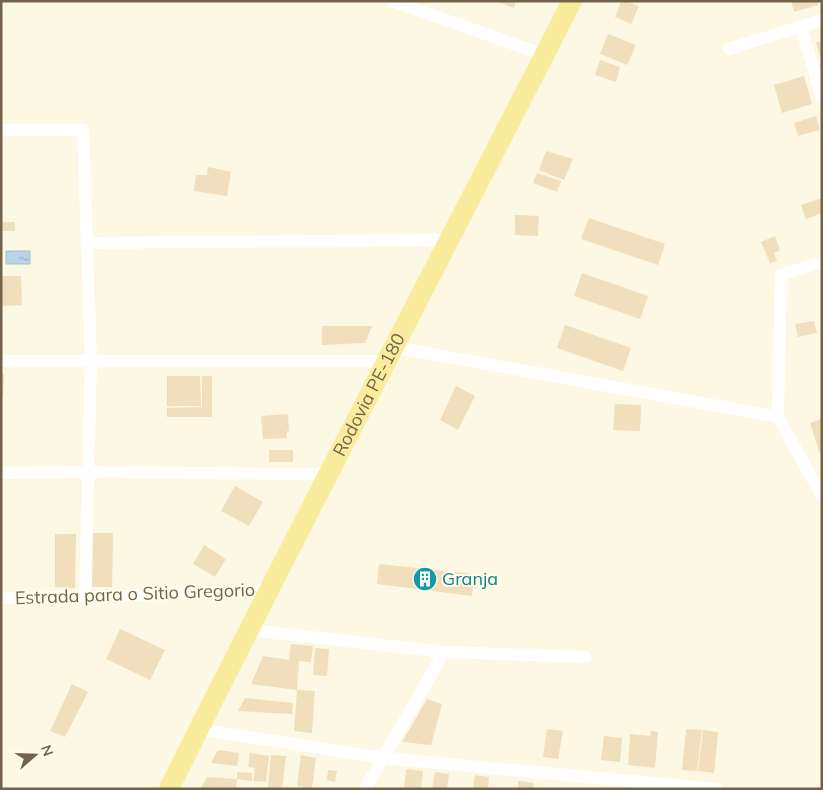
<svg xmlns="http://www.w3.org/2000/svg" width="823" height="790" font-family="Mulish,sans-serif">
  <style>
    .water { fill: url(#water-ripples); stroke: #9fc1d7 }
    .building { fill: #f1debc }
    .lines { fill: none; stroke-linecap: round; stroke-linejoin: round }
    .street { stroke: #fff; stroke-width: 12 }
    .primary { stroke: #f9ed9d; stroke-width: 20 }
    .labels { text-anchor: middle; stroke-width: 4; stroke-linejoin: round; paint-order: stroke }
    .street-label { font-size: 18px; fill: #74634a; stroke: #fffcea }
    .culture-label { font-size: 18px; fill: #0d838f; stroke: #fffcea; text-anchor: start }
  </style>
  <defs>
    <pattern id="water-ripples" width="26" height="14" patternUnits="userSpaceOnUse" patternTransform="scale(1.25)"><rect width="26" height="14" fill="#b9d4e5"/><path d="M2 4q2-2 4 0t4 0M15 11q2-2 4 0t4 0" fill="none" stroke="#9bb0bc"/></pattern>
  </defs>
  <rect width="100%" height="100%" fill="#fcf8e4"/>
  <path class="water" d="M6 251H30V264H6Z"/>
  <path class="building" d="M496 1H516L514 8Z
    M621 1H625L639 6 631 24 615 17Z
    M791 1H817L818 5 794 12Z
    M608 34 636 45 627 65 600 54Z
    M822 41V60H821L816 42Z
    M600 60 620 67 616 82 595 75Z
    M804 76 812 104 782 113 774 85Z
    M816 116 820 130 798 136 794 123Z
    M546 151 573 159 564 180 539 170Z
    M208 167 231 172 227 196 194 191 196 175H207Z
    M537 173 561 181 557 192 533 183Z
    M822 198V213L806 219 801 205Z
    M515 215 539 216 538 236 515 235Z
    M589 218 665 244 658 265 581 239Z
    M1 222H15V231H1Z
    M775 236 780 250 774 253 777 261 770 263 761 242Z
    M582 273 648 296 640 319 574 296Z
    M1 276H21L22 305 1 306Z
    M814 321 817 333 798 337 795 324Z
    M565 325 631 348 623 371 557 348Z
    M322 326H372L365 343 322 345Z
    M1 373 4 374 3 397H1Z
    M167 376H200L201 406H167Z
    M202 376H212V417H167V408L202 407Z
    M456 386 475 396 458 430 440 420Z
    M615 404 641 405 640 431 613 430Z
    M288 414 289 431H287V438L263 439 261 416Z
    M822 419V457H821L810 423Z
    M269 450H293V462H269Z
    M235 486 263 502 249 526 221 511Z
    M93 533H113L112 587H92Z
    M55 534H76L75 588 55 587Z
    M204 545 226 559 215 577 193 564Z
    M379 564 474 574 472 596 377 584Z
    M120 629 165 650 150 680 106 659Z
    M291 644 313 646 311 662 299 661 297 690 251 684 263 656 289 660Z
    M315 648 329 649 327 676 313 675Z
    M72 684 88 692 65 737 50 731Z
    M297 690 315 691 312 733 294 731Z
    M245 698 293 703 292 714 238 711Z
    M427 699 442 704 431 745 402 742Z
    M547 729 563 731 558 759 543 757Z
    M686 729 702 730 697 771 682 770Z
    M703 730 718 732 714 773 698 771Z
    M651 731 658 732 655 768 628 765 630 734 650 736Z
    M604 736 622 738 620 762 601 760Z
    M218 750 239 753 237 766 211 763Z
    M250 753 269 756 266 782 253 781 255 768 248 767Z
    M271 755 286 756 282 789H268Z
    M301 755 316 758 312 788 297 786Z
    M406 769 423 771 421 789H404Z
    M328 770 337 771 335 782 327 780Z
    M237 772 252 773V781L237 779Z
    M435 772 449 774 447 789H432Z
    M475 775 489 777 488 789H473Z
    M207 777 237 779 236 789H200Z
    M518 781 534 783 533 789H518Z"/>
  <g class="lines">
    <path class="street" d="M392 1 545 55
      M801 27 822 98
      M729 49 822 20
      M1 130H83L91 361 85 597
      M87 243 450 240
      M822 262 781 275 778 417 822 496
      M393 347 778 417
      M1 361H386
      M1 473 88 472 328 474
      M1 598 85 597 269 590
      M249 630 444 652 585 657
      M198 729 383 758 717 789
      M365 789 444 652"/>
    <path class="primary" id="s1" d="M169 789C300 524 438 264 572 1"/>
  </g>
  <defs>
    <g id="building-disc" transform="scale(1.25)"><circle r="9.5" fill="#0f9aa8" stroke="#fffcea"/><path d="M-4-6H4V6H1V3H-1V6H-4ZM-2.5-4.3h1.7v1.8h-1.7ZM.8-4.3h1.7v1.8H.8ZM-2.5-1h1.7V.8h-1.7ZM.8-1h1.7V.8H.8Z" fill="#fff"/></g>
  </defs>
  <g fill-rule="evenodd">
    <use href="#building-disc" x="425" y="579"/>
  </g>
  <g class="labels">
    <g class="street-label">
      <text dy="6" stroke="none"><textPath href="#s1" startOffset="442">Rodovia PE-180</textPath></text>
      <text transform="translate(135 594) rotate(-2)" y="6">Estrada para o Sitio Gregorio</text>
    </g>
    <g class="culture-label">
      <text x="442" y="585">Granja</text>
    </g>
  </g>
  <rect width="823" height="790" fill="none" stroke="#74634a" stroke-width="5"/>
  <g transform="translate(35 755) rotate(70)" stroke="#fffcea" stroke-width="4" paint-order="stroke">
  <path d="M0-4L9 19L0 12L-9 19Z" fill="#74634a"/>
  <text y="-8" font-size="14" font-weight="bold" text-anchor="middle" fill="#74634a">N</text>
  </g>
</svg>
